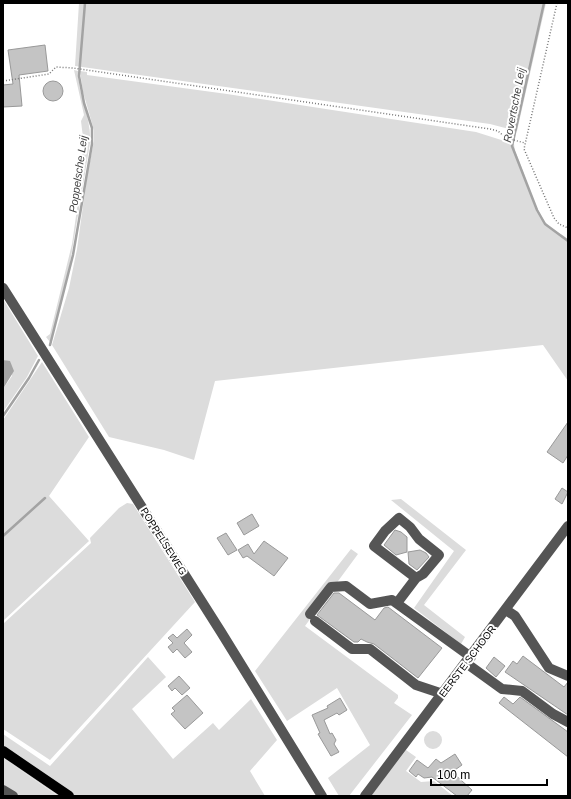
<svg xmlns="http://www.w3.org/2000/svg" width="571" height="799" font-family="Helvetica,sans-serif">
  <style>
    .green { fill: #dcdcdc }
    .water { fill: #a3a3a3 }
    .lines { fill: none; stroke-linecap: round; stroke-linejoin: round }
    .stream { stroke: #a3a3a3; stroke-width: 2.5 }
    .building { fill: #c4c4c4; stroke: #999 }
    .major-casing { stroke: #dbdbdb; stroke-width: 12 }
    .path { stroke: #777; stroke-width: 1.5; stroke-dasharray: 1 2; stroke-linecap: butt }
    .minor { stroke: #555; stroke-width: 10 }
    .major { stroke: #000; stroke-width: 10 }
    .labels { text-anchor: middle; stroke-width: 4; stroke-linejoin: round; paint-order: stroke }
    .street-label { font-size: 10px; fill: #000; stroke: #fff }
    .water-label { font-size: 11px; font-style: italic; fill: #444; stroke: #fff }
  </style>
  <rect width="100%" height="100%" fill="#fff"/>
  <path class="green" d="M79 3H546L517 131 490 124 75 66Z
    M74 70 78 71C78 96 92 119 90 143L68 275 50 342 46 337 50 334 72 244 82 174 78 172 84 146 81 121 84 115Z
    M80 71 87 72V75L227 94 476 132 514 144 515 151C525 173 532 204 546 223 552 231 561 233 568 239V381L543 345 215 381 194 460 164 450 109 437 52 345 69 288 77 249 87 177 94 141V130L83 92Z
    M3 299 38 356 27 377 3 412V389L12 376 10 362 3 360Z
    M42 362 89 437 49 496 89 541 3 621V420Z
    M401 499 466 550 424 605 465 637 461 644 414 608 454 551 391 500Z
    M127 503 133 504 195 602 50 760 3 729V624L91 543 90 538 119 508Z
    M351 549 358 554 305 626 398 695V698L394 703 412 715 349 796H339L328 778 370 745 337 688 287 721 255 671Z
    M148 657 166 677 132 709 173 759 213 723 219 730 251 699 277 740 250 771 265 796H74L3 748V734L50 766Z
    M424 740a9 9 0 1 1 18 0a9 9 0 1 1-18 0Z
    M406 750 416 757 406 771 421 782 434 781 453 796H371Z
    M3 758 58 796H18L3 786Z"/>
  <path class="water" d="M3 360 10 361 14 371 3 389Z"/>
  <g class="lines">
    <path class="stream" d="M544 3 512 146 537 210 545 224 568 241
      M50 345 73 255 92 144V128L84 103 79 76 85 3
      M3 416 29 378 39 360
      M3 536 45 498"/>
  </g>
  <path class="building" d="M45 45 48 71 19 75 22 106 3 107V85L13 84 8 50Z
    M43 91a10 10 0 1 1 20 0a10 10 0 1 1-20 0Z
    M568 422V455L563 463 547 452Z
    M562 488 568 492 562 504 555 499Z
    M252 514 259 526 244 535 237 523Z
    M395 530 401 532 407 537V552L396 555 384 545Z
    M226 533 237 550 228 555 217 538Z
    M264 541 288 558 274 576 247 556 243 558 238 550 248 544 254 554Z
    M420 550 426 553 429 557 417 570 409 564 408 552Z
    M334 593H339L375 620 384 608 388 607 442 648 418 678 374 644 367 642 361 639 358 642H354L317 615Z
    M187 629 192 635 184 643 192 652 185 658 177 649 173 653 168 647 173 643 168 638 173 634 177 638Z
    M523 656 564 687 568 682V715L505 672 513 661 517 664Z
    M494 657 505 666 496 677 486 668Z
    M179 676 190 688 182 695 175 688 172 691 168 686Z
    M187 695 203 713 185 729 171 714 175 711 172 708Z
    M504 697 513 704 520 697 568 732V757L499 703Z
    M340 698 347 710 339 715 337 713 324 720 330 734 332 733 336 740 334 744 339 752 331 756 318 734 320 733 312 715 328 708 327 706Z
    M455 754 462 765 452 772 472 790 467 796H457L432 777 424 778 418 774 416 777 409 771 417 760 428 768 436 759 441 763Z"/>
  <g class="lines">
    <g class="major-casing">
      <path id="major" d="M3 751 69 796"/>
    </g>
    <path class="path" d="M557 3 524 149 554 218 559 224 568 228
      M3 81 49 74 56 67 73 68 490 129 498 131 506 138 525 143"/>
    <path class="minor" d="M3 288 221 632 322 796
      M397 603 416 578 423 574 439 555 419 539 410 527 399 518 385 531 374 546 416 578
      M506 610 515 616 549 668 568 676
      M310 614 331 587 346 586 370 604 392 600 471 657
      M315 621 352 649H370L416 685 443 694
      M466 663 502 689 522 691 553 714 568 722
      M3 790 13 796
      M365 796 568 526"/>
    <use href="#major" class="major"/>
  </g>
  <g class="labels">
    <g class="street-label">
      <text transform="translate(164 541) rotate(58)" y="4">POPPELSEWEG</text>
      <text transform="translate(467 661) rotate(-53)" y="4">EERSTE SCHOOR</text>
    </g>
    <g class="water-label">
      <text transform="translate(514 105) rotate(-79)" y="4">Rovertsche Leij</text>
      <text transform="translate(78 174) rotate(-82)" y="4">Poppelsche Leij</text>
    </g>
  </g>
  <rect width="571" height="799" fill="none" stroke="#000000" stroke-width="8"/>
  <path d="M431 779v6h116v-6" fill="none" stroke="#000000" stroke-width="2"/>
  <text x="437" y="779" font-size="12" fill="#000000" stroke="#ffffff" stroke-width="3" paint-order="stroke">100 m</text>
</svg>
